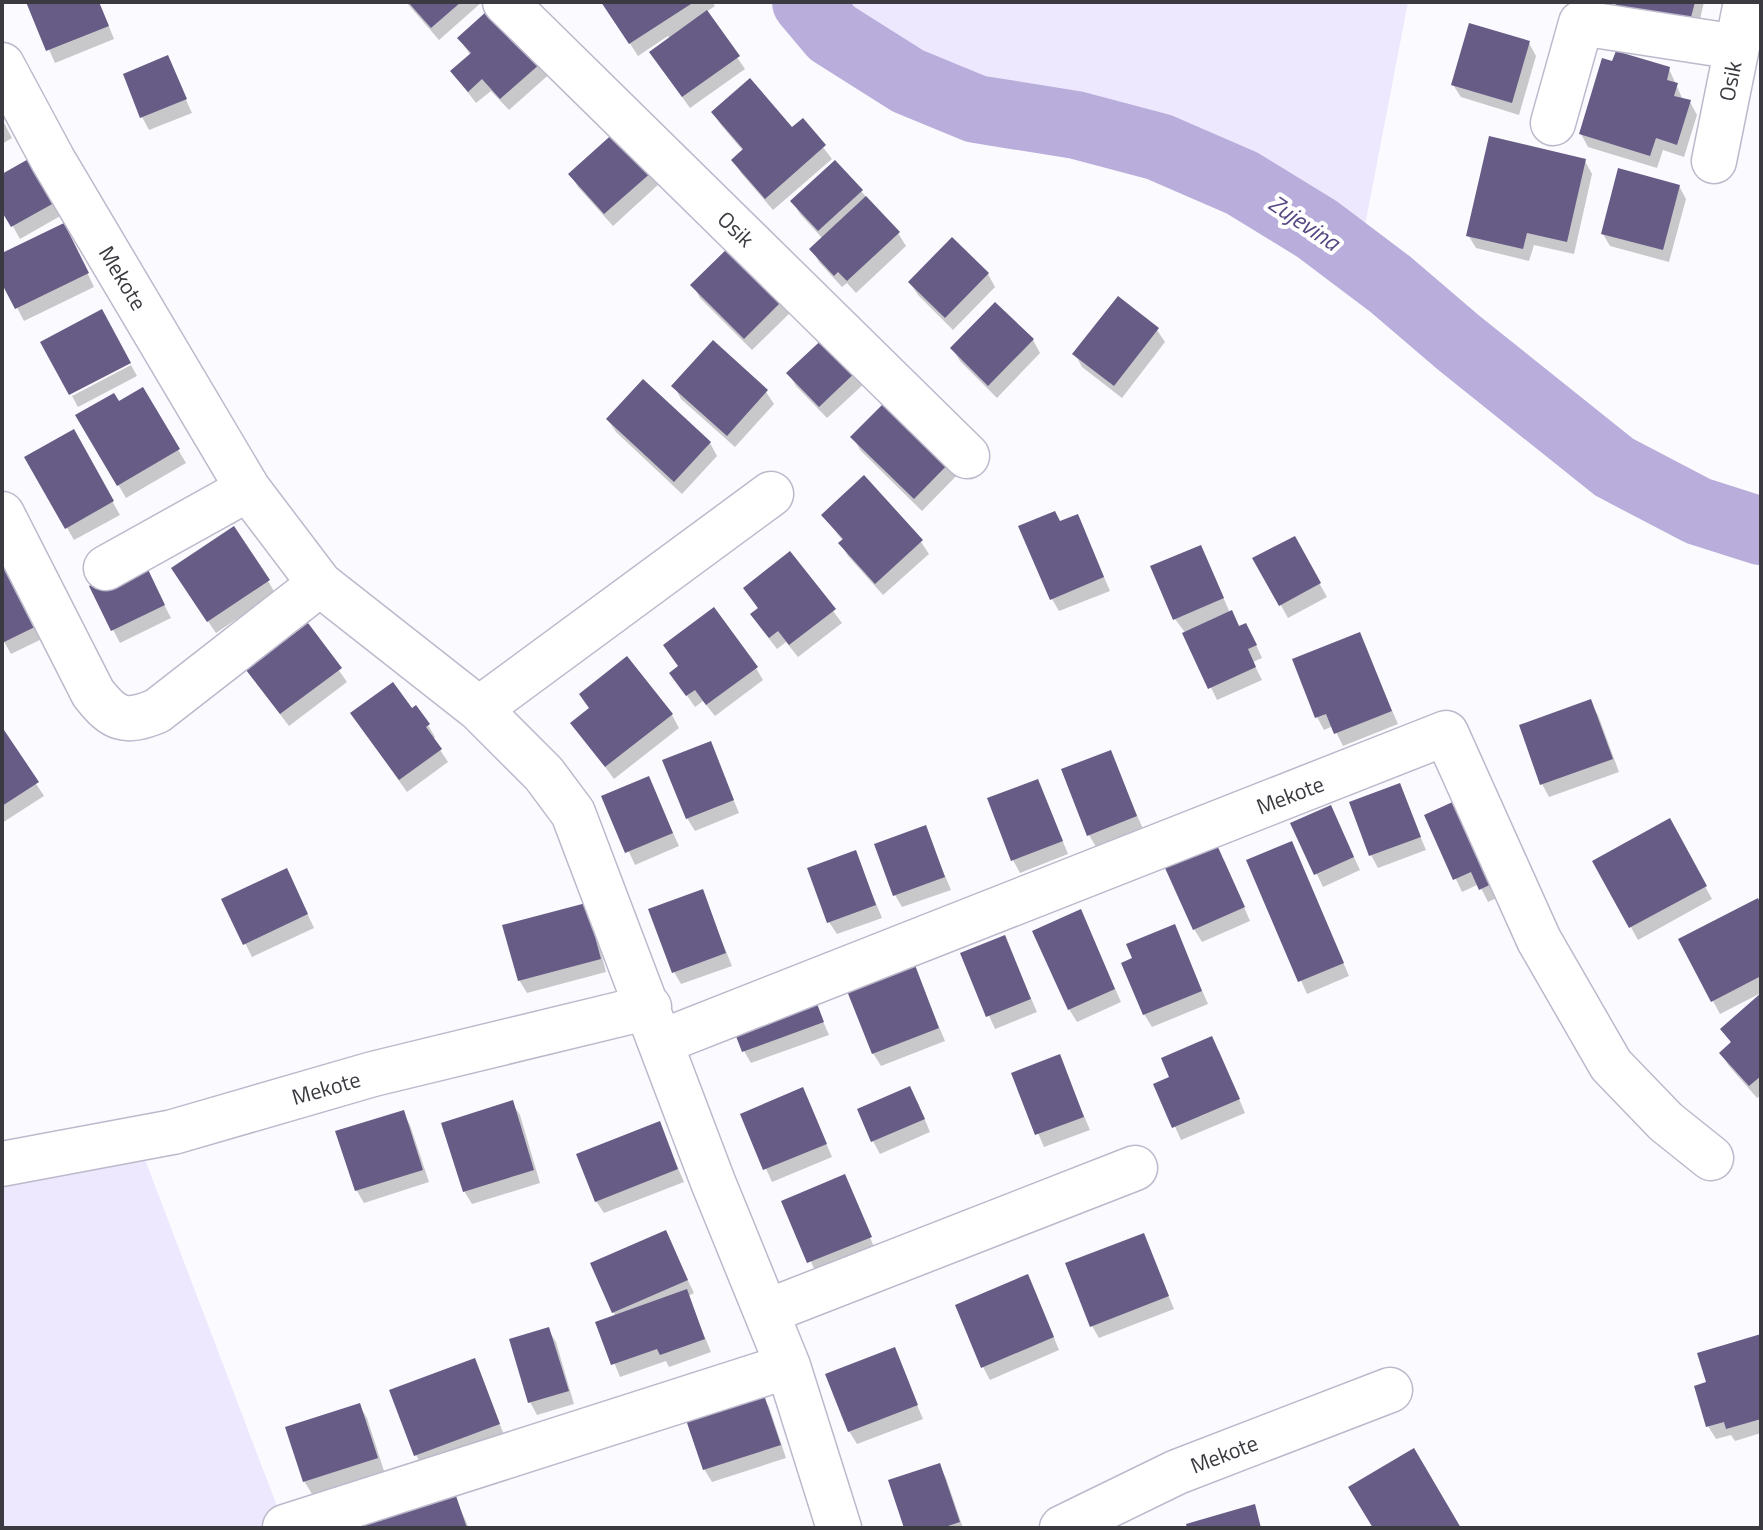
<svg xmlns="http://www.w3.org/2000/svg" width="1763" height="1530" font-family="'Titillium Web',sans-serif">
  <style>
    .green { fill: #ede8fe }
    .shadow { fill: #0003 }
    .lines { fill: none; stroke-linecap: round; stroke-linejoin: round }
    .river { stroke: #b8addb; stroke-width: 68 }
    .building { fill: #665c85 }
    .minor-casing { stroke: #bdb9cc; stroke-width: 47 }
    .minor { stroke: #fff; stroke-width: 44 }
    .labels { text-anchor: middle; stroke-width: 8; stroke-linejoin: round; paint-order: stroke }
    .street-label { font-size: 22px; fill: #3b3a41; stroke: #fff }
    .water-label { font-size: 24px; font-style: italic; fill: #574781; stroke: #fff }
  </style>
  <rect width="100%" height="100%" fill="#fbfafe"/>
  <path class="green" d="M789 2H1408L1356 272 1218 178 1115 142 1014 131 938 110 856 68 803 23Z
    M144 1157 285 1527 2 1528V1169Z"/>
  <path class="shadow" d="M28 2H99L114 39 55 63Z
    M406 2H482L439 40Z
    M603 2H712L715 6 706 12 745 69 690 108 659 65 670 39 668 36 638 56Z
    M1618 2H1704L1696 37Z
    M459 38 554 70 509 110 491 91 476 103 452 72 471 56Z
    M1529 43 1536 56 1519 115 1461 97 1453 85Z
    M167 58 192 113 149 130 142 117Z
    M1669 69 1683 100 1690 102 1697 115 1684 157 1663 150 1657 168 1588 147 1581 134Z
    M713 113 792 130 803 121 832 159 773 210 741 173 734 160 744 152 721 125Z
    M2 119 12 138 2 144Z
    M1585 161 1592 174 1574 254 1534 245 1529 261 1476 248 1468 235Z
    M651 172 659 184 613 226 578 187 571 175Z
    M2 176 69 211 20 239 2 207Z
    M1679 186 1686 199 1669 262 1610 246 1603 234Z
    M861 191 898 233 906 246 856 293 847 283 842 287 819 262 812 249 823 239 800 214 793 202Z
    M71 238 94 287 24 321 2 279V256Z
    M733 246 792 311 752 350 700 298 693 285Z
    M988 274 995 287 953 330 918 295 910 283Z
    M1157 330 1165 342 1122 398 1082 367 1075 354Z
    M828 337 866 382 827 418 796 386 789 374Z
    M1033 340 1040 353 997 398 960 361 952 348Z
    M713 343 766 392 774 404 735 447 681 399 674 386Z
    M131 365 137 376 78 407 72 396Z
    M643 382 710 443 717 456 682 494 616 432 608 420Z
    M142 389 186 463 126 498 78 416 118 404Z
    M73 432 120 515 74 540 27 458Z
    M853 437 963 469 922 511 860 450Z
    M864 478 921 542 929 554 883 595 848 556 841 544 843 541 823 515Z
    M1060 523 1084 530 1110 591 1059 611 1052 599Z
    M1294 538 1327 597 1288 618 1255 559Z
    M2 547 50 635 11 654 2 638Z
    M790 554 842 623 798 657 786 642 777 649 760 627 753 615 759 610 745 588Z
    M1207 560 1230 613 1240 628 1253 638 1262 658 1253 662 1262 680 1217 700 1184 631 1175 619 1152 568Z
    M149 575 171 618 120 643 91 587Z
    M268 581 275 593 216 633 181 582Z
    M308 626 347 682 289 726 256 683Z
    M1359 635 1398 724 1343 746 1333 726 1324 730 1317 717Z
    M756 668 763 680 715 716 703 701 695 707 671 673Z
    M1590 702 1598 715 1619 772 1549 797 1542 784Z
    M590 710 672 715 679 728 614 779 573 723Z
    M412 711 428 725 435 737 433 739 448 762 407 792 360 726Z
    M2 731 44 796 2 823Z
    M710 743 739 813 695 831 687 818Z
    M1110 752 1143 829 1096 847 1089 835Z
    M648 778 679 846 635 865 604 797Z
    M1038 781 1068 854 1020 873 1013 860Z
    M1399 785 1426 850 1378 868 1371 855Z
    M1426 816 1512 891 1488 902 1479 884 1462 892Z
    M1337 821 1360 870 1323 887 1293 824Z
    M1669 821 1712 899 1638 940 1595 862Z
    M925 828 951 890 902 907 895 895Z
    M855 852 882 918 837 934 829 922Z
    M1298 856 1349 976 1307 994 1249 861Z
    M1224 860 1250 921 1202 942 1194 929Z
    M293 883 314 928 252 957 224 900Z
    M702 892 732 966 681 984 674 972Z
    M1761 908V993L1720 1014 1713 1001Z
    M592 918 606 972 527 993 519 980Z
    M1087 925 1121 1002 1077 1022 1069 1009Z
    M1174 926 1208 1004 1152 1027 1144 1014 1135 959Z
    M1004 937 1037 1012 995 1029 962 955Z
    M914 967 945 1041 881 1066 873 1053Z
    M812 996 829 1035 751 1063 744 1051Z
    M1761 996V1095L1757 1098 1729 1066 1721 1054 1732 1044 1723 1030Z
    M1219 1051 1245 1113 1181 1140 1156 1085Z
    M1059 1057 1090 1130 1044 1147 1013 1075Z
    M917 1101 930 1132 880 1154 873 1141Z
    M512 1103 520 1115 540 1183 472 1204 464 1191Z
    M809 1103 832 1157 772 1182 742 1115Z
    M403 1112 410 1125 429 1182 364 1203 357 1191 338 1132Z
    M659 1124 684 1182 604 1213 596 1201Z
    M849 1187 874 1247 817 1275 784 1202Z
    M665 1233 694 1293 688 1296 711 1352 669 1367 666 1361 620 1377 598 1323 616 1317 613 1312Z
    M1143 1235 1174 1309 1099 1338 1092 1326Z
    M1034 1289 1059 1350 990 1380 983 1367Z
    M548 1329 556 1342 574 1404 537 1415 530 1402Z
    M1761 1338V1433L1735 1441 1731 1435 1716 1439 1708 1426Z
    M894 1350 923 1419 857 1444 849 1431Z
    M474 1361 505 1437 423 1468 416 1455Z
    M762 1395 769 1407 786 1458 712 1482 704 1469Z
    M359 1405 367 1418 384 1471 312 1494 304 1481Z
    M939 1465 946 1478 963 1528H906Z
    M454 1495 469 1528H360Z"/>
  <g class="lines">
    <path class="river" d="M806 2 832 33 908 81 976 109 1076 125 1159 147 1242 183 1317 229 1390 284 1459 343 1614 467 1698 511 1761 531"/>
  </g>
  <path class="building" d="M26 2H99L109 26 46 51Z
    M408 2H461L431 28Z
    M497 2 549 56 500 99 482 79 468 92 450 71 471 53 457 38Z
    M601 2H694L629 44Z
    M1616 2H1695L1689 25 1615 7Z
    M707 10 740 56 682 97 649 52Z
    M1469 23 1530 41 1512 103 1451 85Z
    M1616 51 1670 67 1667 80 1678 83 1674 96 1691 100 1677 145 1656 138 1650 156 1579 134 1602 58 1612 61Z
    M168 55 187 99 140 118 123 74Z
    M750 78 792 127 803 118 826 145 765 199 731 160 743 149 711 112Z
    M617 130 653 171 604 214 568 174Z
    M1489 136 1586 159 1567 242 1527 233 1523 249 1466 236Z
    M39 153 63 198 11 227 2 212V174Z
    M835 160 863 190 818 231 790 201Z
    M1618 168 1680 185 1663 250 1601 234Z
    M866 196 900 232 847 281 838 272 834 276 809 249Z
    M64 223 89 273 15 309 2 284V253Z
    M952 237 989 273 945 318 908 282Z
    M733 243 786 297 744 339 690 285Z
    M1118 296 1159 328 1114 386 1072 354Z
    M995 302 1034 339 988 386 950 348Z
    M102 309 131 363 69 395 40 342Z
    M828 334 860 368 819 407 786 373Z
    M713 340 768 390 727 436 671 386Z
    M643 379 711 442 674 482 606 419Z
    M143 387 180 449 117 486 75 415 114 393 119 401Z
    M894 393 957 455 914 499 850 437Z
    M74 429 114 501 65 529 24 457Z
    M864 475 923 540 875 584 838 543 843 539 821 515Z
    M1055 511 1060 521 1078 514 1104 577 1050 600 1018 526Z
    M234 526 270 580 207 622 171 568Z
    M1295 536 1321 583 1279 606 1252 558Z
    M2 545 45 622 2 643Z
    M1201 545 1224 598 1173 620 1150 566Z
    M790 551 836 609 789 645 778 631 769 638 750 614 758 608 743 588Z
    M143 559 165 605 111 631 89 586Z
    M714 607 758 667 706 705 695 690 686 696 669 673 678 666 663 645Z
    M1232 610 1239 626 1246 623 1257 645 1248 649 1256 667 1208 689 1182 633Z
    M308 623 342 668 280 714 246 670Z
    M1360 632 1392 711 1334 734 1326 714 1315 718 1292 659Z
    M627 656 673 714 605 767 570 723 589 708 579 694Z
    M393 682 412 708 416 705 430 724 426 727 442 749 399 780 350 713Z
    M1591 699 1613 759 1540 785 1519 725Z
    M2 727 39 782 2 806Z
    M711 741 734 800 686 819 662 760Z
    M1111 750 1137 816 1087 836 1061 769Z
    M649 776 673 833 625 853 601 796Z
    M1038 779 1063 841 1011 861 987 798Z
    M1400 783 1421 837 1369 856 1349 802Z
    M1468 795 1506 877 1479 890 1471 872 1453 880 1424 815Z
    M1331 805 1354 857 1314 875 1290 823Z
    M1670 818 1707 886 1629 928 1592 861Z
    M926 825 945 877 893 896 874 844Z
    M1292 841 1344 963 1298 982 1246 860Z
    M1217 845 1245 907 1193 930 1165 868Z
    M856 850 876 905 827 923 807 868Z
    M287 868 308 914 243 945 221 899Z
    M703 889 726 953 672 973 648 909Z
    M1758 898 1761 905V976L1711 1002 1678 939Z
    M586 903 601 959 518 981 502 925Z
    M1081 909 1115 989 1068 1010 1032 931Z
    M1175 924 1202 991 1143 1015 1121 963 1132 958 1126 944Z
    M1005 935 1031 999 986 1017 960 953Z
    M915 965 939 1028 872 1054 847 991Z
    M813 993 824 1022 742 1052 731 1023Z
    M1761 993V1076L1749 1086 1719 1053 1731 1042 1720 1029Z
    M1212 1036 1240 1099 1172 1128 1153 1084 1169 1077 1161 1058Z
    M1060 1054 1084 1117 1035 1135 1011 1073Z
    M910 1086 925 1119 871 1142 857 1109Z
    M803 1087 827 1144 763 1170 740 1114Z
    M513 1100 534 1170 463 1192 441 1123Z
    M404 1110 423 1170 355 1191 335 1131Z
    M660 1121 678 1169 595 1202 576 1154Z
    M845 1174 872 1237 807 1263 781 1201Z
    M666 1230 688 1280 612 1313 590 1263Z
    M1144 1233 1169 1296 1090 1327 1065 1263Z
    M1028 1274 1054 1337 981 1368 955 1305Z
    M687 1289 705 1339 660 1355 657 1349 611 1365 595 1322Z
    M549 1327 569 1391 528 1403 509 1339Z
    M1761 1334V1419L1726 1429 1724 1422 1706 1427 1694 1386 1706 1382 1697 1353Z
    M895 1347 918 1405 848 1432 825 1374Z
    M475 1358 500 1424 414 1456 389 1390Z
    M763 1392 781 1445 703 1470 685 1417Z
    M360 1403 378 1458 303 1482 285 1427Z
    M1414 1448 1461 1528H1373L1348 1487Z
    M940 1463 960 1522 942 1528H904L888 1480Z
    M455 1493 467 1528H355Z
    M1255 1504 1261 1528H1187L1186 1524Z"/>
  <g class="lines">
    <g class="minor-casing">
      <path id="minor" d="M505 2 967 456
        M2 65 53 160 248 489 320 584 479 709 544 774 573 813 713 1182 788 1366 839 1528
        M1553 123 1581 23 1737 47
        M1714 161 1746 2
        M2 514 93 693C114 720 125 724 157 711L320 584
        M106 568 248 489
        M479 709 771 494
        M661 1042 1446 733 1539 940 1611 1065 1666 1122 1711 1158
        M2 1164 173 1132 373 1074 649 1007
        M766 1312 1135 1168
        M285 1527 788 1366
        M1062 1528 1177 1472 1390 1390"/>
    </g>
    <use href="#minor" class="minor"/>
  </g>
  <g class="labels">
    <g class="street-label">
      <text transform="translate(1730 81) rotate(-79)" y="8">Osik</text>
      <text transform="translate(736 229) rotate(44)" y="8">Osik</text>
      <text transform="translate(123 278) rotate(59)" y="8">Mekote</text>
      <text transform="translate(1290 795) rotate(-21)" y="8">Mekote</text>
      <text transform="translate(326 1088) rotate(-16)" y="8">Mekote</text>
      <text transform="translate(1224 1454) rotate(-21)" y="8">Mekote</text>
    </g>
    <g class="water-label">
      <text transform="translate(1304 223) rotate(34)" y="8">Zujevina</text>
    </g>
  </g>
  <rect width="1763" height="1530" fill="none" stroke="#3b3a41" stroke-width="8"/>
</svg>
